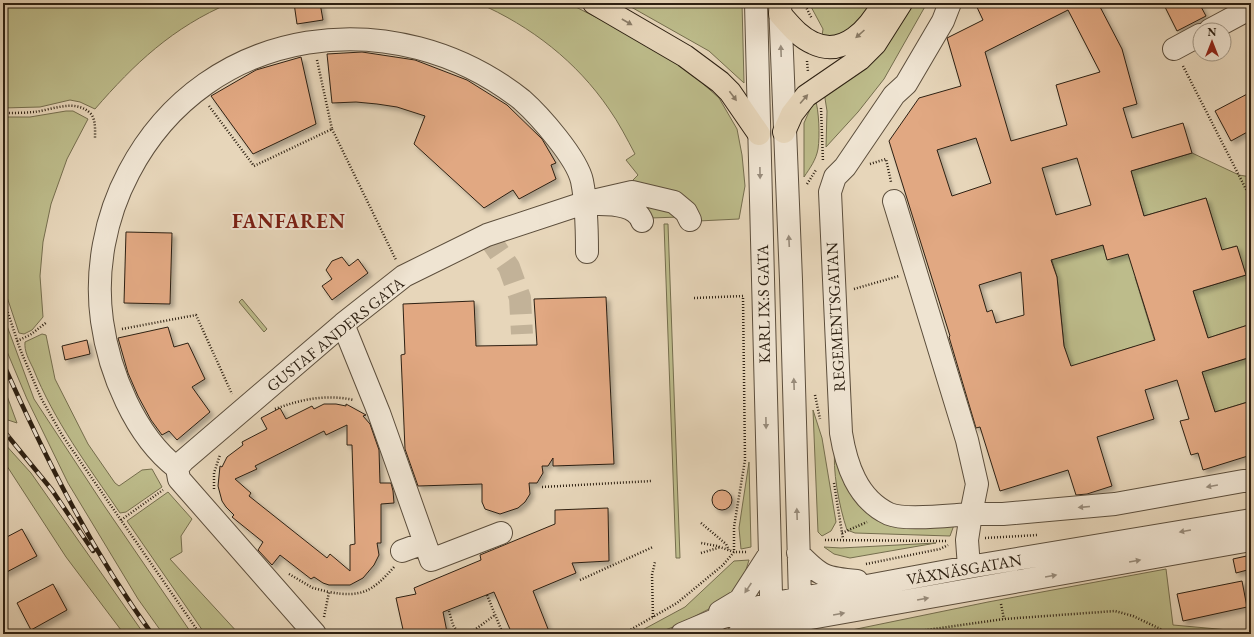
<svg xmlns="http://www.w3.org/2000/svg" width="1254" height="637" font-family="'EB Garamond',serif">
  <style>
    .green { fill: #bdbc8b; stroke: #756e4e }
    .building { fill: #e1a882; stroke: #2d2012; fill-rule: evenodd; filter: url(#shadow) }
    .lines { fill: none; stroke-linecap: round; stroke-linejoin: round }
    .minor-tunnel { stroke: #c2b298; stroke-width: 22; stroke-dasharray: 22 11; stroke-linecap: butt }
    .minor-casing { stroke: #5c4e3c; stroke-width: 24 }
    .highway-casing { stroke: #2d2012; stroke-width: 24 }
    .path { stroke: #2d2012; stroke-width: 2.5; stroke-dasharray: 1 2; stroke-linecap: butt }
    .minor { stroke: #efe4d2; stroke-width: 22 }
    .highway { stroke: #e7d6ba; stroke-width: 22 }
    .rail-casing { stroke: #2d2012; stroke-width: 4.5 }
    .rail { stroke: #efe4d2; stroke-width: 3; stroke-dasharray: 9; stroke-linecap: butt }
    .oneway { fill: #8a7b66 }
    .oneway2 { fill: #988c7c }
    .labels { text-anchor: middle; stroke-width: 4; stroke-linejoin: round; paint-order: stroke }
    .street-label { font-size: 16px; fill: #2d2012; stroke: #efe4d2 }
    .district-label { font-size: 20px; font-weight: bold; letter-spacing: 1px; fill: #7a1f14; stroke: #efe4d2 }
  </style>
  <defs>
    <filter id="shadow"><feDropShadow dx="3.5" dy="3.5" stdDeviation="2" flood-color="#0004"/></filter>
  </defs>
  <rect width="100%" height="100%" fill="#e7d6ba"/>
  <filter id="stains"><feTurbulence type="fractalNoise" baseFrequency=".005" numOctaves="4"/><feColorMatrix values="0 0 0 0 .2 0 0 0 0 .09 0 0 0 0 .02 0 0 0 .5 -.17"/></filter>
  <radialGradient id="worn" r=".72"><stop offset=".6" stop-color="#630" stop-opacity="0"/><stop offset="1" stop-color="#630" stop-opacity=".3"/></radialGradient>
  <path class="green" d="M3 3H230C173 27 134 64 95 109L80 102 70 100 40 107 3 108Z
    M478 3H568L619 29 682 65 719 98 737 129 742 155 745 186 739 219 698 221 632 186 633 180 638 175 626 160 635 154C627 139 619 123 609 109 577 62 531 26 478 3Z
    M624 3H742L744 83 709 51Z
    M809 3H876L870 12 838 37 822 36 823 29Z
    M908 3H927L884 79 858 112 826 147 827 111 824 92Z
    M815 98C819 110 820 136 818 149 816 160 810 168 804 177V123Z
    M66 111H73L88 119 67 159 51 204 43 242 40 276 43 317 32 330 24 334 19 333 3 285V117H30Z
    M1192 153 1239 175 1251 177V324L1208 338 1193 291 1246 275 1236 246 1135 277 1158 352 1133 347 1094 359 1074 378 1064 346 1057 277 1050 254 1100 236 1107 259 1215 228 1206 198 1144 216 1131 171Z
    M631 198 649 202 680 217 650 218Z
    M664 224H668L680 558H676Z
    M242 299 267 329 264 332 239 302Z
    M3 315 34 399 105 507 192 634H163L138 599 68 483 27 399 3 342Z
    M42 334 46 335 55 379 88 444 115 483 119 486 142 470 152 469 162 487 126 512 120 513C88 466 54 421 33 368 29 360 24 351 25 342Z
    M1251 357V401L1215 412 1202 372Z
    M3 385 17 423 8 420 3 415Z
    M813 410 822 438 836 522 831 531 822 536 818 532Z
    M3 442 31 473 144 634H124L66 557 3 460Z
    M835 445 866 505 954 525 950 536 855 533 847 530C839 506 832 470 835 445Z
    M749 462 751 547 741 549 739 528Z
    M168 492 192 519 181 536 182 552 170 559 239 634H205L127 521Z
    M936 543 850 558 834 554 824 547 841 548Z
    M749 560 745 573 732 597 676 626 654 634H635L685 607 734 561Z
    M1166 569 1173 625 1251 632V634H843L842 632 988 602Z"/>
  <path class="building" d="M294 3H320L323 20 297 24Z
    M975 3H1098L1122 49 1137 104 1123 108 1132 138 1183 123 1192 153 1131 171 1144 216 1206 198 1222 250 1237 246 1246 275 1193 291 1208 338 1251 324V357L1202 372 1215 412 1251 401V455L1203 470 1198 453 1191 455 1180 421 1189 419 1177 380 1145 390 1154 419 1097 437 1112 486 1087 494 1076 495 1068 470 1000 491 980 427 976 428 949 337 950 336 889 141 919 98 961 86 947 38 983 20ZM1068 10 1100 72 1056 85 1067 125 1011 141 985 52ZM976 138 991 183 952 196 937 150ZM1077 158 1091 205 1056 215 1042 168ZM1103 245 1107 260 1128 254 1155 340 1071 366 1064 346 1057 277 1051 260ZM1021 272 1024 315 996 323 992 310 987 312 979 285Z
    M1163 3H1199L1206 16 1177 31Z
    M362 52 415 60 467 80 507 105 542 139 556 163 551 165 556 179 519 199 513 190 484 208 414 144 425 116 397 107 377 104 356 102 332 103 327 54Z
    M301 57 316 124 253 154 211 96 256 70Z
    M1251 92V130L1231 141 1215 111Z
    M126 232 172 233 170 304 124 303Z
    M342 257 349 266 358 259 368 273 332 300 322 286 332 279 326 270 332 261Z
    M606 297 614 464 553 466V458L548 466H542L543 473 537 483H529L530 494 525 502 518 508 500 514 485 509 482 502V484L418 486 405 449 401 355 405 354 403 304 474 301 476 346 537 345 534 299Z
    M168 327 174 347 188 343 205 379 192 387 210 412 177 440 169 431 162 435 151 420 138 396 128 373 118 338Z
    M87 340 90 354 65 360 62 346Z
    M324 404H336L346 406V404L366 415 363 416 370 424 379 450 380 483H391L393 491 394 503 381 504V543H377L379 555 374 565 363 578 350 585H329L323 583 314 577 311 579 280 555 272 565 258 550 263 542 232 517 234 515 226 507 222 501 218 486 220 466 222 467 227 457 243 445 242 442 267 429 261 418 280 408 286 419 312 406 314 409ZM347 425V445H352L355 544 350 545V571L330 554 327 558 249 496 251 493 235 479 257 469 255 466 324 431 326 435Z
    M712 500a10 10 0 1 1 20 0a10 10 0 1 1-20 0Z
    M608 508 609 561 572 563 576 573 533 591 550 634H512L494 592 443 612 447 632 404 634 396 598 416 594 414 588 481 560 480 555 555 524V510Z
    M22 529 37 556 3 574V539Z
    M1251 555V569L1236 573 1233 559Z
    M1242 581 1247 607 1183 621 1177 594Z
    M53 584 67 610 31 630 17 603Z"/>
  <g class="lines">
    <path class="minor-tunnel" d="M487 235 509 267 520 298 522 334"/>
    <g class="minor-casing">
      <path id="minor" d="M756 3 772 634
        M780 3 791 280 801 634
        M950 3 943 21 906 84 894 95 845 167 835 177 830 192 841 433C846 464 857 499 889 514 906 521 951 515 971 514L967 540 969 567
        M1210 30 1251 8
        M1174 49 1200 35
        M894 201 967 440 977 484 971 514H1003L1115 504 1243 481H1251
        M599 204C614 204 636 205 642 221
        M343 324 379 413 431 560 501 533
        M177 468C135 436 109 372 102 321 95 271 105 217 129 172 207 23 396 0 522 100 540 116 577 158 582 181 586 201 587 232 587 252
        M402 551 424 543
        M798 553C821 577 825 578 857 581
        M720 612 740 600 769 555
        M315 634 179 479 177 468 183 461 343 324 404 276 487 235 584 203 632 192 674 202 686 212 690 220
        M682 634 720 618 770 604 969 567 1251 520
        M739 634 771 625 1251 540"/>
    </g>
    <g class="highway-casing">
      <path id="highway" d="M594 3 685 56 720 82 730 92 759 134
        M780 14C790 25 799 37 813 43 844 58 870 28 883 3
        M784 132 792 114 806 96 860 59 875 44 901 3"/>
    </g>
    <path class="path" d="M804 3 812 19
      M807 61 808 72
      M1183 66 1251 199
      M209 106 254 166 332 129 317 60
      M821 108 823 162
      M3 113C13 113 24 113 34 112 52 110 76 98 91 114 96 120 95 131 95 138
      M332 129 396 260
      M870 164 886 159 891 182
      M807 184 816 170
      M854 289 899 276
      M3 298 20 349 41 398 62 435 200 634
      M694 298 743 296 745 460 734 527V552L717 546 701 543
      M122 329 196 315 232 394
      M17 341 30 335 47 322
      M815 395 820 419
      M275 409C302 399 326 394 354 400
      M834 483 843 539
      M542 487 652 481
      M214 489V473L220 455
      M121 520 163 490
      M701 523 726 544 729 550
      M842 533 867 522
      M985 538 1038 535
      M825 540 948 541
      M701 553 721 547
      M866 564 940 549 948 545
      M289 574 313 588 329 592
      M580 580 653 547
      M487 595 503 634
      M1001 604 1004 619
      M449 611 453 625 459 634
      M324 617 329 592C362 598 373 591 394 567
      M653 617 652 575 655 562
      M469 634 495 615
      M623 634 677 603 723 565 734 552H747
      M898 634 1004 619 1115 611 1133 616 1171 634"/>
    <use href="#minor" class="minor"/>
    <use href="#highway" class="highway"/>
    <g class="rail-casing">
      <path id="rail" d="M3 363C45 457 91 550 152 634
        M3 430 52 490 93 551"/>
    </g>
    <use href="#rail" class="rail"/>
  </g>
  <defs><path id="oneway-solid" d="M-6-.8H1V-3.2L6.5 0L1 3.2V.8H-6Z"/></defs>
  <g class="oneway">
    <use href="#oneway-solid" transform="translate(627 22) rotate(30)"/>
    <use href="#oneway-solid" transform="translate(860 34) rotate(138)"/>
    <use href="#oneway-solid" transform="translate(733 96) rotate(53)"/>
    <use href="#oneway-solid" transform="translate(804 99) rotate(-49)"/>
  </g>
  <g class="oneway2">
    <use href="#oneway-solid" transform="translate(781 51) rotate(-92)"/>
    <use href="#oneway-solid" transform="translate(760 173) rotate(89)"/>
    <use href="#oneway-solid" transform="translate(789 241) rotate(-93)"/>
    <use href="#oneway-solid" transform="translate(794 384) rotate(-92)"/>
    <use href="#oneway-solid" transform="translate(766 423) rotate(89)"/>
    <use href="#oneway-solid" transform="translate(1212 486) rotate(170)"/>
    <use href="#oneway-solid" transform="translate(1084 507) rotate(175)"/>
    <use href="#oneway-solid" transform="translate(797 514) rotate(-92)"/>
    <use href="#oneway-solid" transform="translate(1185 531) rotate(170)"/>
    <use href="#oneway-solid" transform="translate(1135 561) rotate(-10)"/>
    <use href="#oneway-solid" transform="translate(1051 576) rotate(-10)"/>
    <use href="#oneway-solid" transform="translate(748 588) rotate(124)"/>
    <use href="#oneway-solid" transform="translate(923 599) rotate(-10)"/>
    <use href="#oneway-solid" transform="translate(839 614) rotate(-10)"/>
  </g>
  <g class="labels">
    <g class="street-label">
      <text transform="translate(763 304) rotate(-91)" y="6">KARL IX:S GATA</text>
      <text transform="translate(835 317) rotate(-93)" y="6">REGEMENTSGATAN</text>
      <text transform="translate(335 334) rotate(-39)" y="6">GUSTAF ANDERS GATA</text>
      <text transform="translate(964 569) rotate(-10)" y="6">VÅXNÄSGATAN</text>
    </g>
    <g class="district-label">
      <text x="289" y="228">FANFAREN</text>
    </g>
  </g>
  <rect width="1254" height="637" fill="none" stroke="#e7d6ba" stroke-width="16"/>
  <rect x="4" y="4" width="1246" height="629" fill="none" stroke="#2d2012" stroke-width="2"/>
  <rect x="8" y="8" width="1238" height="621" fill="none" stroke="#2d2012"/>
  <g transform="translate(1212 42)"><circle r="19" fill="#efe4d2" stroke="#a19685"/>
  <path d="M0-3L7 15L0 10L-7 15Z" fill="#8f2418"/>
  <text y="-6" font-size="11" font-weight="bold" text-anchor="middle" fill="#2d2012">N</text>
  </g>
  <rect width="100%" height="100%" filter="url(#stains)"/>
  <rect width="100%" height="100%" fill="url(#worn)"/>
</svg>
